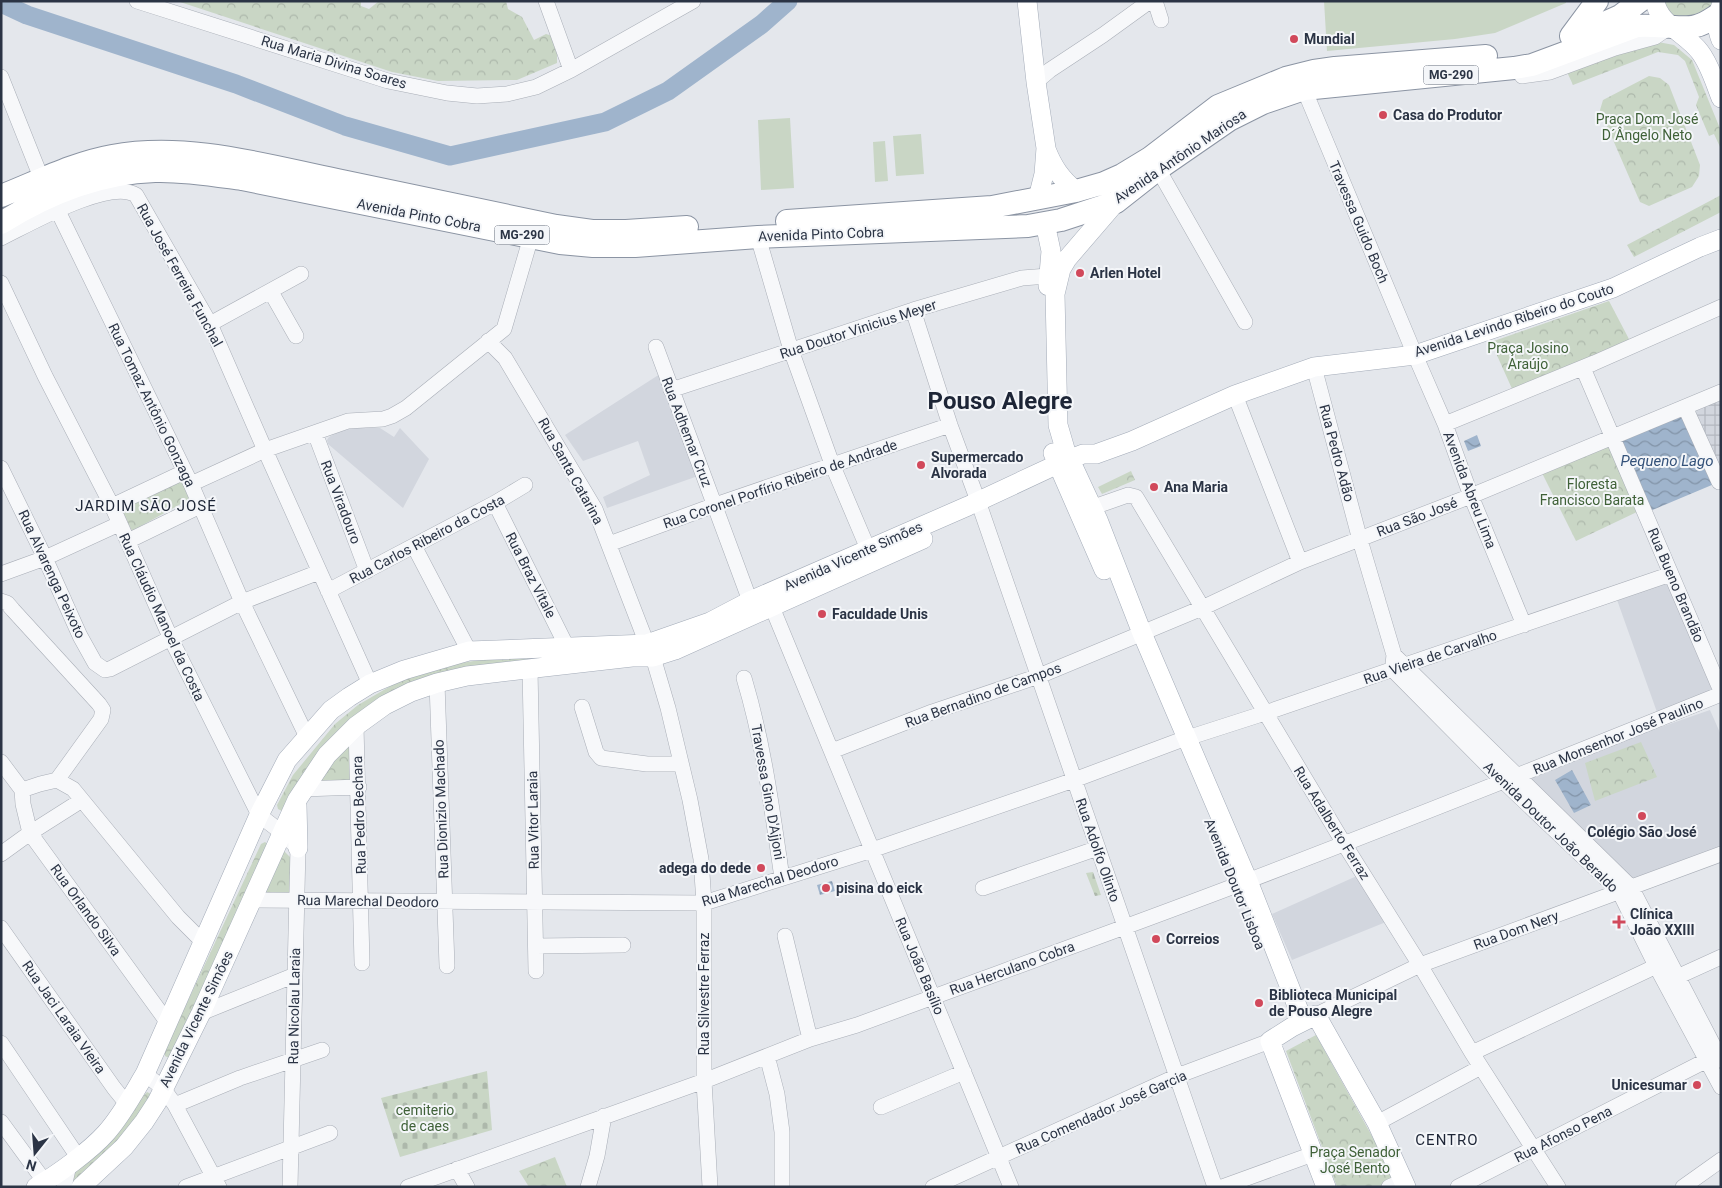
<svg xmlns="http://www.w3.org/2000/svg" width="1722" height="1188" font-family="Roboto,sans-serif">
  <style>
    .built { fill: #d2d6de }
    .industrial { fill: url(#industrial-grid) }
    .grass { fill: #c9d6c5 }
    .forest { fill: url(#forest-crowns) }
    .cemetery { fill: url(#cemetery-stones) }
    .water { fill: url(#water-waves) }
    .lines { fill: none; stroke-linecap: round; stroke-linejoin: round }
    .stream { stroke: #9fb4cc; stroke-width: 3 }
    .river { stroke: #9fb4cc; stroke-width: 19 }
    .minor-casing { stroke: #a9aeb7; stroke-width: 16 }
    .major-casing { stroke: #a3abb8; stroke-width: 20 }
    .highway-casing { stroke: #8b94a3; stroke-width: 24 }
    .minor { stroke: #f7f8fa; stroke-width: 15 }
    .major { stroke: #fff; stroke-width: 19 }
    .highway { stroke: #fff; stroke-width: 22 }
    .poi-dot { fill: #d1495b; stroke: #f4f6f9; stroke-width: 2 }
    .labels { text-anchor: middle; stroke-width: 4; stroke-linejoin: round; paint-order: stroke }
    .shield { fill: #f4f6f9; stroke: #676e7b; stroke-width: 1 }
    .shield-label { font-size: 12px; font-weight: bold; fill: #2b3445 }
    .poi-label { font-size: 14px; font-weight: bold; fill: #2b3445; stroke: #f4f6f9; text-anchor: start }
    .street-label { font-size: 14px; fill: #2b3445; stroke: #f4f6f9 }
    .park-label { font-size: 14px; fill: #3f6138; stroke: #f4f6f9 }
    .water-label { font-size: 15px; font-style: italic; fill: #34527a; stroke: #f4f6f9 }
    .neighbourhood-label { font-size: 15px; letter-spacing: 1px; fill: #1d2536; stroke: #f4f6f9 }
    .town-label { font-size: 24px; font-weight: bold; fill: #1d2536; stroke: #f4f6f9 }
  </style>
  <defs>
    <pattern id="industrial-grid" width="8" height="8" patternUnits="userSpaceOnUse" patternTransform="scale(1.25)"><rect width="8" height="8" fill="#d2d6de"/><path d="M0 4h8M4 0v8" fill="none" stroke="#b4b8c0"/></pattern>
    <pattern id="forest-crowns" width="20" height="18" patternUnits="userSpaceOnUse" patternTransform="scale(1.25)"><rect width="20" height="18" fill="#c9d6c5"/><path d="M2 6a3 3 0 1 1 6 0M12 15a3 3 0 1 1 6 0" fill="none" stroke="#adb8ab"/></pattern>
    <pattern id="cemetery-stones" width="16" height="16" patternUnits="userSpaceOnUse" patternTransform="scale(1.25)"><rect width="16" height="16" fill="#c9d6c5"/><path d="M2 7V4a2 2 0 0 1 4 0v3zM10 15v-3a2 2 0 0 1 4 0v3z" fill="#adb8ab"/></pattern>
    <pattern id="water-waves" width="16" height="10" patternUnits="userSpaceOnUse" patternTransform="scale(1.25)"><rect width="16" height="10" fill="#9fb4cc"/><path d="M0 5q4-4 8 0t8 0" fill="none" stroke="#8293a7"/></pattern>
  </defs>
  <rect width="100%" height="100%" fill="#e4e7ec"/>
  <path class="built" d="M660 374 698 476 607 508 603 497 650 475 638 441 583 461 565 435Z
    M355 428H380L394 437 400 428 429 459 403 508 328 444 327 440 329 437 340 431Z
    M1669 581 1712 690 1658 715 1616 597Z
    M1710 710 1721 735V850L1629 881 1527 782 1529 776 1609 745Z
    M1359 875 1386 922 1292 960 1272 914Z"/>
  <path class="industrial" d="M1721 394V475L1691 409Z"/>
  <path class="grass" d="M1324 1H1566V3L1495 33 1455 39 1327 51Z
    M790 118 794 188 761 190 758 120Z
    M921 134 924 174 896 176 893 136Z
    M885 141 888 181 875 182 873 142Z"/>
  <path class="forest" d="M177 1H361V6L369 9 379 1H506L508 9 522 17 534 40 546 34 553 36 557 47V63L517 80 438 81 392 72Z
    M1662 1H1713V3C1702 22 1691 20 1671 19Z
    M1658 42 1674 45 1692 60 1721 131V149L1714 134 1709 136 1696 105 1699 97 1685 61 1678 55 1658 52 1573 85 1567 72Z
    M1649 76 1660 78 1669 85 1700 165 1699 176 1692 187 1649 206 1640 202 1600 110 1603 100Z
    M1721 195V212L1634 257 1627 245Z
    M1609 301 1630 341 1513 391 1491 342Z
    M1611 441 1639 511 1576 541 1541 471Z
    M1131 471 1135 480 1102 494 1098 487Z
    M184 474 195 496 132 531 120 507Z
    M560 654 398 693 282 811 278 809 277 805 293 775 335 724 358 705 394 684 440 666 494 658Z
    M1641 742 1657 777 1595 801 1585 763Z
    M346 745 354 748 355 782 322 785 318 778Z
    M265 842 269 845V849L169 1058 165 1056 164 1052 261 844Z
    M283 850 292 859V896L261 895Z
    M1316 1035 1383 1156 1396 1187H1337L1286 1051Z
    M147 1092 151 1094V1099L110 1152 76 1183 72 1182 71 1174Z
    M555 1157 567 1187H529L519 1171Z"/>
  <path class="cemetery" d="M1093 872 1101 895 1095 896 1086 873Z
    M487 1071 492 1130 400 1157 381 1098Z"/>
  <path class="water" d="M1685 407 1719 482 1650 511 1613 437Z
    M1477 435 1481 446 1468 451 1464 441Z
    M1572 770 1591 805 1574 813 1555 780Z
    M832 881 835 891 820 895 817 885Z"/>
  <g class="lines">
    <path class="stream" d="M1 7 3 4"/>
    <path class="river" d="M1 3 27 15 236 84 345 126 450 156 605 122 668 91 762 24 788 1"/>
    <g class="minor-casing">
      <path id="minor" d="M137 1 388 81 447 93 477 96 507 94 536 87 571 70 693 1
        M546 1 571 70
        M1155 1 1161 20
        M1522 76 1550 72 1615 48 1655 37 1671 26
        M1 77 42 180
        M1036 82 1050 70 1103 35 1150 1
        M1304 89 1415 355 1445 424 1471 496 1524 625
        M1158 169 1245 322
        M57 209 191 484 242 602 307 737
        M758 237 791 350 832 464 868 549
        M1 238C28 225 109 178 136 195L210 324 265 450 370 684
        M1 283 45 376 112 506 171 639 259 815 281 832 298 848 290 1187
        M271 292 296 336
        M913 310 950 425 978 501 1215 1187
        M210 324 301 274
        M488 341 505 358 595 509 647 644 653 657 668 708 690 800 701 859 704 903V1081L710 1187
        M656 347 750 601
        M1314 367 1360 540 1394 655 1393 664
        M1583 368 1721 691
        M671 390 913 310 1022 278 1048 276
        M1235 395 1300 562
        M1685 407 1719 482
        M1445 424 1594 363 1721 307
        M315 433 367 571
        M1 468 45 558 80 636 95 663 105 670 110 669 242 602 319 572
        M191 484 265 450 348 421 383 419 392 416 406 408 504 329 531 237
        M495 503 571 655
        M112 506 184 472
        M1082 511 1128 495 1136 497 1343 842 1420 965 1472 1053 1558 1187
        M128 541 200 506
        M609 544 715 505 950 425
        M414 546 469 651
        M1 574 45 558 119 524
        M328 591 495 503 525 485
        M1 601 7 603 13 610 99 704 103 710 101 719 57 780
        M772 607 1011 1187
        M1142 633 1202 608 1300 562 1471 496 1721 392
        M1394 655 1631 887 1721 1060
        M530 669 536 971
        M1392 669 1503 781 1619 891 1656 966 1721 1087
        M744 678C764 745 772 809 782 878
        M437 683 447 966
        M582 707 596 752 601 758 647 764H681
        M356 726 362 963
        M832 751 932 712 1039 676 1133 637
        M1 762 22 790
        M303 789 359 787
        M22 790 23 804 30 833 168 1023
        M22 790 40 784 57 780 73 789 178 917 203 942
        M1 854 30 833 82 800
        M983 888 1098 848
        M252 900 704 903 872 850 1074 780 1178 741 1265 713 1671 574
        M1 928 114 1088 127 1104
        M785 936 810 1039
        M536 946 623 945
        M1677 977 1721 957
        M201 1013 295 975
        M1316 1015 1420 965 1721 854
        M1 1043 78 1157
        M1472 1053 1665 962
        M767 1056 777 1094 782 1132V1187
        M145 1074 163 1088 175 1105 219 1187
        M175 1105 240 1078 322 1050
        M881 1107 964 1072
        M1 1122 45 1182
        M1377 1123 1481 1067
        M457 1169 467 1187
        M64 1187 69 1165
        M186 1187 330 1133
        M408 1187 704 1081 810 1039 857 1025C984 978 1111 933 1237 885 1399 823 1560 759 1721 694
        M588 1187 597 1156 604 1116
        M933 1187 1177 1076 1270 1041
        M1222 1187 1313 1154
        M1389 1187 1403 1181
        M1458 1187 1715 1056
        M1683 1187 1721 1160"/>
    </g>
    <g class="major-casing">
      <path id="major" d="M1027 1 1036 82 1046 148 1044 174 1038 198
        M1655 1C1658 24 1687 34 1700 52 1710 65 1715 83 1721 98
        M1721 6C1716 18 1716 27 1721 40
        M1046 149C1053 167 1061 179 1076 191
        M1116 202 1067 259 1061 269 1055 294 1058 425 1065 449 1098 520 1142 633 1248 881 1303 1021
        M1045 223 1051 251 1048 286
        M1053 453 1104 570
        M297 805 298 848
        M36 1187C58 1174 90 1151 106 1133 122 1115 133 1094 145 1074L259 815 287 760 331 710 349 697 370 684 404 670 469 651 647 644 710 622 750 601 968 506 1058 464 1083 454H1096L1132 441 1235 395 1314 367 1415 355 1613 288 1700 247 1721 239
        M81 1187 124 1147 144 1122 157 1102 201 1013 297 800 327 755 356 726 385 705 411 692 437 683 467 676 632 657H653L675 650 923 539
        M1326 1187 1270 1041 1292 1027 1316 1015 1377 1123 1406 1187"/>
    </g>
    <g class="highway-casing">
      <path id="highway" d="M1593 28 1620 16 1640 1
        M1571 36 1597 1
        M1 196C37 182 73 163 112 156 187 142 264 165 337 180 410 196 483 211 556 226L592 231H626L687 227
        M787 221 992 207 1076 191 1104 183 1122 175 1150 158 1218 106 1286 78 1314 71 1335 68 1486 56
        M1 223C47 194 100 173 155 171 183 170 213 175 242 179L560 243 593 246H635L758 237 1028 226 1061 220 1116 202 1158 169 1229 120 1263 103 1304 89 1514 68 1532 65 1637 26C1655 24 1682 30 1696 26 1706 24 1712 18 1721 13"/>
    </g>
    <use href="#minor" class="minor"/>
    <use href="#major" class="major"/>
    <use href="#highway" class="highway"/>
  </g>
  <g class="poi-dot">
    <circle cx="1294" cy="39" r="5"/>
    <circle cx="1383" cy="115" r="5"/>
    <circle cx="1080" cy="273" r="5"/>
    <circle cx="921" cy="465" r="5"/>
    <circle cx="1154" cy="487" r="5"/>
    <circle cx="822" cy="614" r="5"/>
    <circle cx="1642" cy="816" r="5"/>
    <circle cx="761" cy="868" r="5"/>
    <circle cx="826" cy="888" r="5"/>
    <path d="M1616.5 914.5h5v5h5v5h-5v5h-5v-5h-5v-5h5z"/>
    <circle cx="1156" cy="939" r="5"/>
    <circle cx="1259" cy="1003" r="5"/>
    <circle cx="1697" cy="1085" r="5"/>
  </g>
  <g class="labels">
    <g class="shield">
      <rect x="1423.5" y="65.5" width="55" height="19" rx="4"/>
      <rect x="494.5" y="225.5" width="55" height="19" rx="4"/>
    </g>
    <g class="shield-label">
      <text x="1451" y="79">MG-290</text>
      <text x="522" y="239">MG-290</text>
    </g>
    <g class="poi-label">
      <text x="1304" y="44">Mundial</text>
      <text x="1393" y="120">Casa do Produtor</text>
      <text x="1090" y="278">Arlen Hotel</text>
      <text x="931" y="462">Supermercado<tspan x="931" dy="16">Alvorada</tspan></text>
      <text x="1164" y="492">Ana Maria</text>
      <text x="832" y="619">Faculdade Unis</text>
      <text x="1642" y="837" text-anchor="middle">Colégio São José</text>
      <text x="751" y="873" text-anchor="end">adega do dede</text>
      <text x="836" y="893">pisina do eick</text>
      <text x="1630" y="919">Clínica<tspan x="1630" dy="16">João XXIII</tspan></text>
      <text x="1166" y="944">Correios</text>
      <text x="1269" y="1000">Biblioteca Municipal<tspan x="1269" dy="16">de Pouso Alegre</tspan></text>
      <text x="1687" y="1090" text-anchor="end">Unicesumar</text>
    </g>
    <g class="street-label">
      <text transform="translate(334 62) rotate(17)" y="5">Rua Maria Divina Soares</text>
      <text transform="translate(1180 156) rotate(-34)" y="5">Avenida Antônio Mariosa</text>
      <text transform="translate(419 215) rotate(11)" y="5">Avenida Pinto Cobra</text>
      <text transform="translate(1359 222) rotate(67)" y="5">Travessa Guido Boch</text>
      <text transform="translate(821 234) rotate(-2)" y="5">Avenida Pinto Cobra</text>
      <text transform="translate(180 275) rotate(61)" y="5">Rua José Ferreira Funchal</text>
      <text transform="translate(1514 320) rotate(-18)" y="5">Avenida Levindo Ribeiro do Couto</text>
      <text transform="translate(858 329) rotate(-18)" y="5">Rua Doutor Vinicius Meyer</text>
      <text transform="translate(152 405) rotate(64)" y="5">Rua Tomaz Antônio Gonzaga</text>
      <text transform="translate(687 432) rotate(69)" y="5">Rua Adhemar Cruz</text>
      <text transform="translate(1337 453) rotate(75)" y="5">Rua Pedro Adão</text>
      <text transform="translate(571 471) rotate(61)" y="5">Rua Santa Catarina</text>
      <text transform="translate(780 484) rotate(-19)" y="5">Rua Coronel Porfírio Ribeiro de Andrade</text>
      <text transform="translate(1470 490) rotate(69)" y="5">Avenida Abreu Lima</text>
      <text transform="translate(341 502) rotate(69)" y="5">Rua Viradouro</text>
      <text transform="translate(1417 517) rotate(-21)" y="5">Rua São José</text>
      <text transform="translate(427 539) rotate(-28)" y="5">Rua Carlos Ribeiro da Costa</text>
      <text transform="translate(853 556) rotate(-24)" y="5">Avenida Vicente Simões</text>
      <text transform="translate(52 574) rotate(65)" y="5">Rua Alvarenga Peixoto</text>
      <text transform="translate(531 575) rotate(63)" y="5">Rua Braz Vitale</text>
      <text transform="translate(1676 585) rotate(67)" y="5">Rua Bueno Brandão</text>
      <text transform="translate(162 617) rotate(65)" y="5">Rua Cláudio Manoel da Costa</text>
      <text transform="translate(1430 657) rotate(-19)" y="5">Rua Vieira de Carvalho</text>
      <text transform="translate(983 695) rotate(-20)" y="5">Rua Bernadino de Campos</text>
      <text transform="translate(1618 736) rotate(-22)" y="5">Rua Monsenhor José Paulino</text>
      <text transform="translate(768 792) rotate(80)" y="5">Travessa Gino D'Ajjoni</text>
      <text transform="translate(441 809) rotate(-92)" y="5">Rua Dionizio Machado</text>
      <text transform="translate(359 815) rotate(-92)" y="5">Rua Pedro Bechara</text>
      <text transform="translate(533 820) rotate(-91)" y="5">Rua Vitor Laraia</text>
      <text transform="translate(1332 823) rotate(58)" y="5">Rua Adalberto Ferraz</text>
      <text transform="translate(1551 827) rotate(44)" y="5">Avenida Doutor João Beraldo</text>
      <text transform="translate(1098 850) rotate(71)" y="5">Rua Adolfo Olinto</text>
      <text transform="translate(770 881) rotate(-17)" y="5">Rua Marechal Deodoro</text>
      <text transform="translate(1235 884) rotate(68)" y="5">Avenida Doutor Lisboa</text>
      <text transform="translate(368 901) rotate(1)" y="5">Rua Marechal Deodoro</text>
      <text transform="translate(86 910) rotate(54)" y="5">Rua Orlando Silva</text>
      <text transform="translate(1516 930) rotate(-20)" y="5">Rua Dom Nery</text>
      <text transform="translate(920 966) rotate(67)" y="5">Rua João Basílio</text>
      <text transform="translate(1012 968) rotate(-20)" y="5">Rua Herculano Cobra</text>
      <text transform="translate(704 994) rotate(-90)" y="5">Rua Silvestre Ferraz</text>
      <text transform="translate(294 1006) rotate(-89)" y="5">Rua Nicolau Laraia</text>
      <text transform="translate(64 1017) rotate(55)" y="5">Rua Jaci Laraia Vieira</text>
      <text transform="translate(196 1019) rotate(-64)" y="5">Avenida Vicente Simões</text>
      <text transform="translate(1101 1112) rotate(-24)" y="5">Rua Comendador José Garcia</text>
      <text transform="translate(1563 1134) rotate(-27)" y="5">Rua Afonso Pena</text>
    </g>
    <g class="park-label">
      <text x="1647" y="124">Praça Dom José<tspan x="1647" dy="16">D´Ângelo Neto</tspan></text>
      <text x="1528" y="353">Praça Josino<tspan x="1528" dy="16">Araújo</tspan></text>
      <text x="1592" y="489">Floresta<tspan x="1592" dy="16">Francisco Barata</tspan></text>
      <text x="425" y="1115">cemiterio<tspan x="425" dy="16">de caes</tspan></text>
      <text x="1355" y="1157">Praça Senador<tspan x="1355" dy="16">José Bento</tspan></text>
    </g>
    <g class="water-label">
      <text x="1667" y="466">Pequeno Lago</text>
    </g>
    <g class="neighbourhood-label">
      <text x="146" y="511">JARDIM SÃO JOSÉ</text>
      <text x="1447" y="1145">CENTRO</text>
    </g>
    <g class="town-label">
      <text x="1000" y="409">Pouso Alegre</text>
    </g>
  </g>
  <rect width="1722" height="1188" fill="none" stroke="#2b3445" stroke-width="5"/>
  <g transform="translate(35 1153) rotate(197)" stroke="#f4f6f9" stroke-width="4" paint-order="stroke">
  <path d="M0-4L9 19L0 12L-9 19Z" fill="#2b3445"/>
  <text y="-8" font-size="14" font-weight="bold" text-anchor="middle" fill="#2b3445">N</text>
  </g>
</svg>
